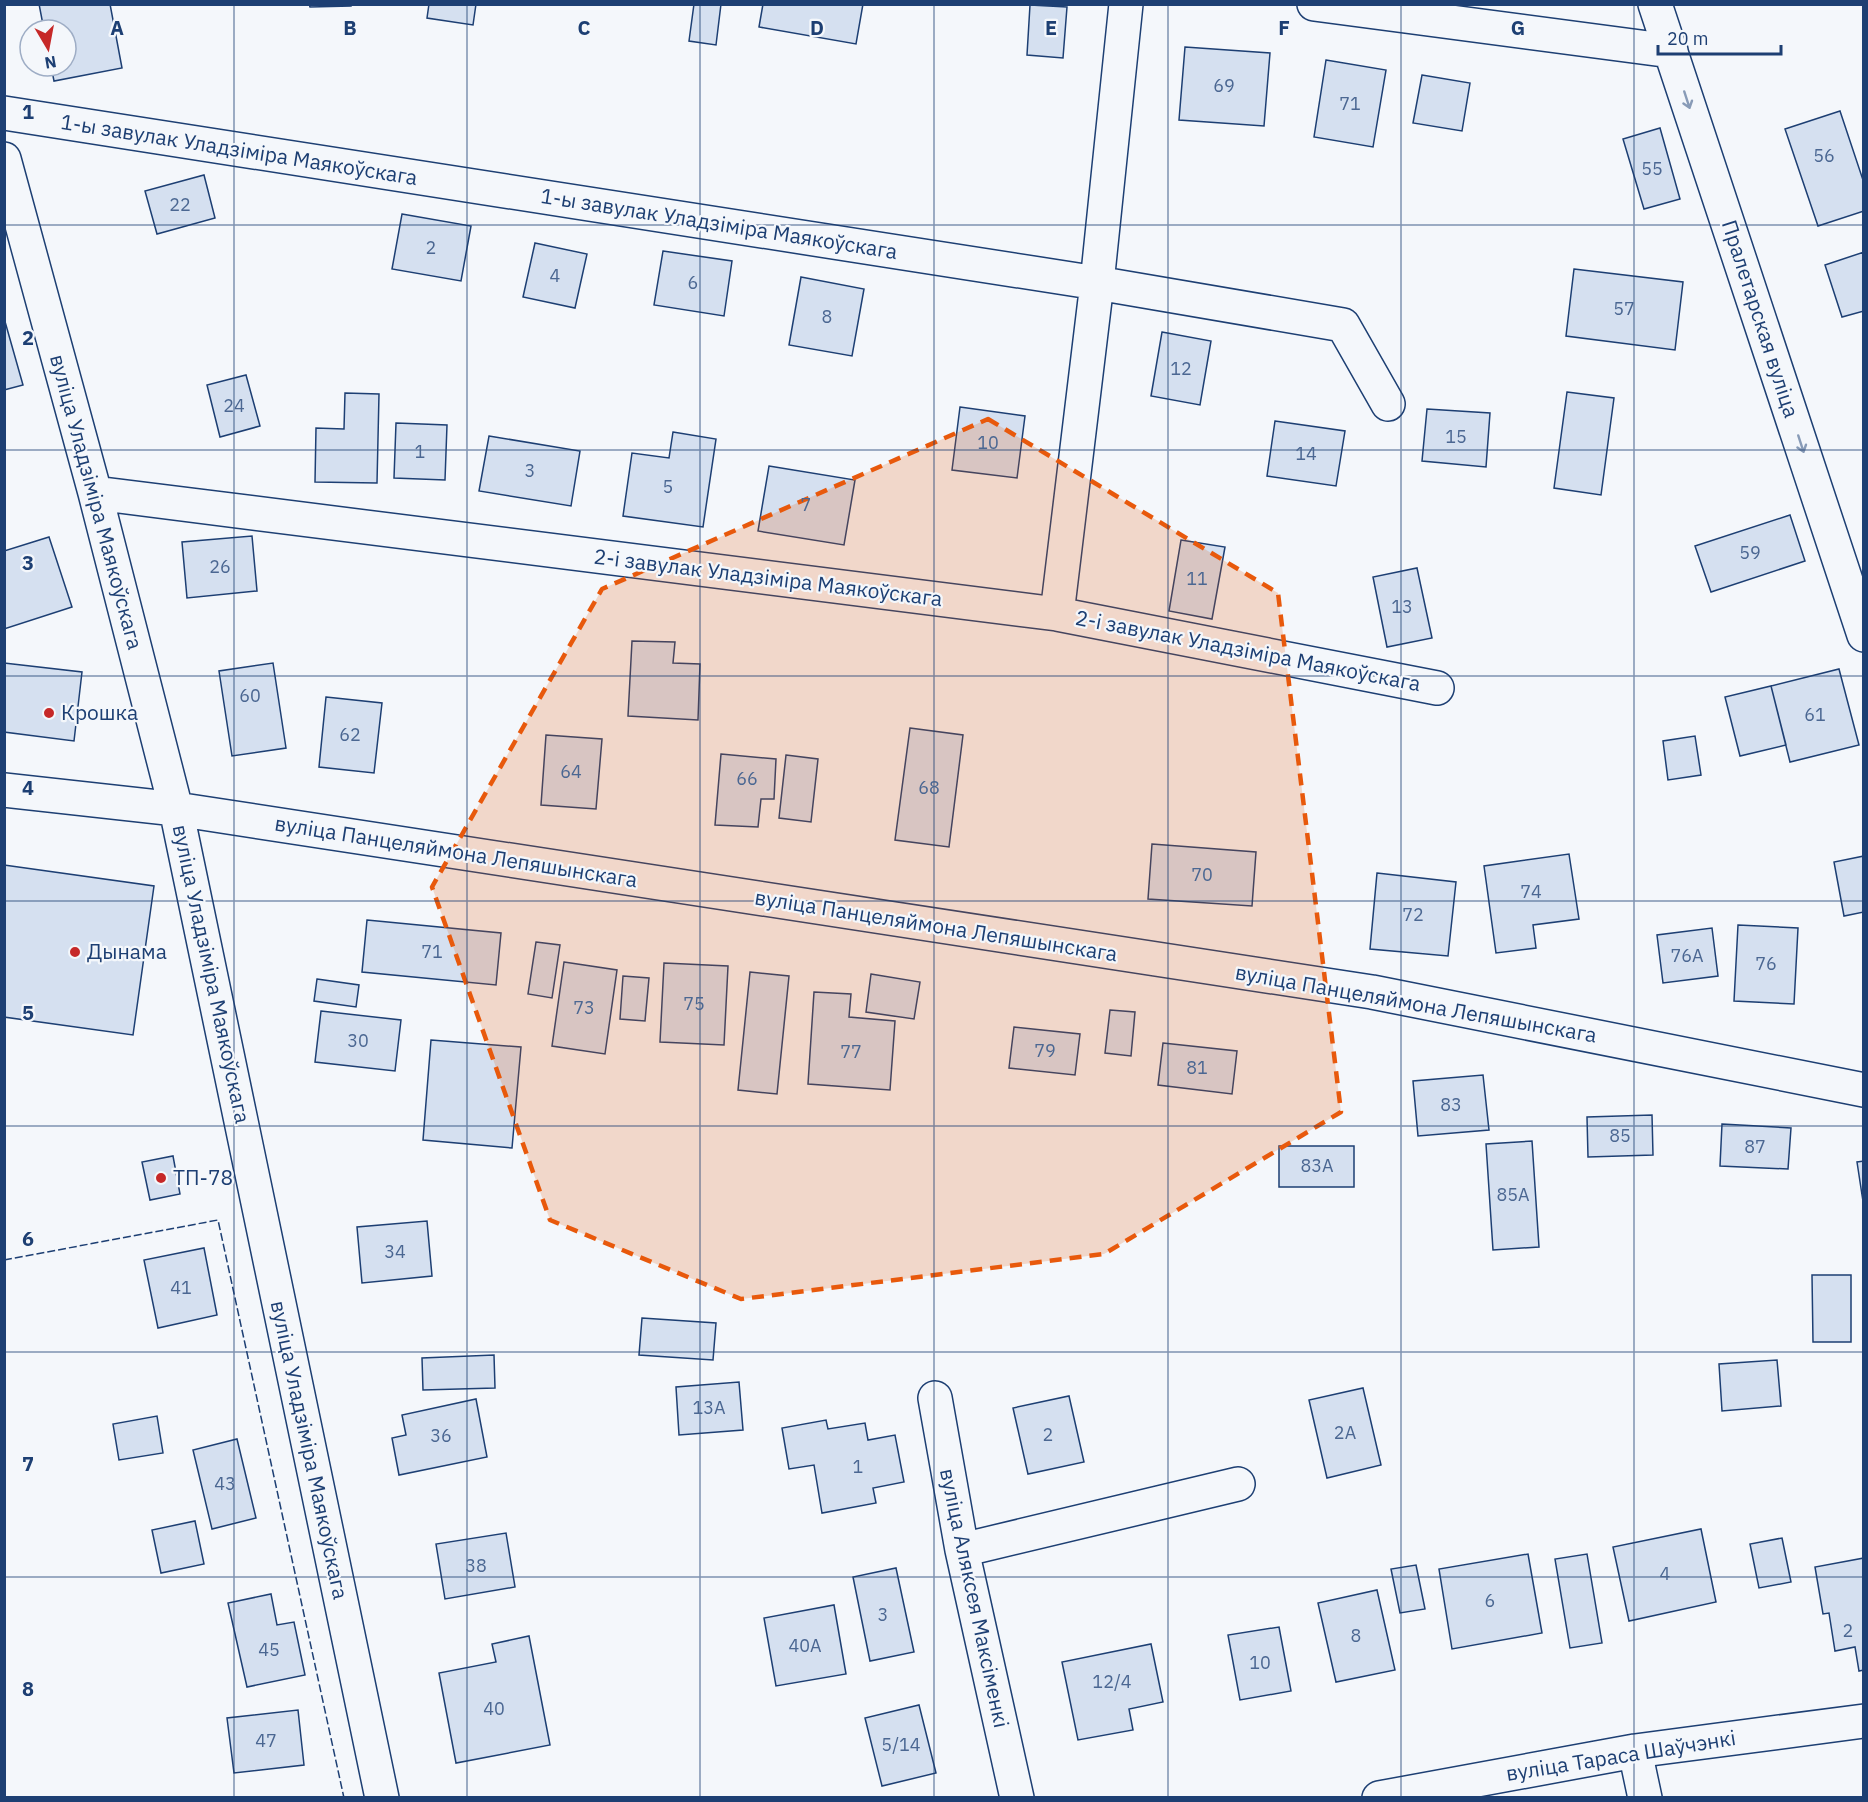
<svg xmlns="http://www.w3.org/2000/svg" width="1868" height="1802" font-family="'IBM Plex Sans',sans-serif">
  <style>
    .building { fill: #d5e0f0; stroke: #1d3f73; stroke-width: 1.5 }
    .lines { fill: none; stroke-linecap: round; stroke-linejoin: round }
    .minor-casing { stroke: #1d3f73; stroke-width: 36 }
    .minor { stroke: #f4f7fb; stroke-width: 33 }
    .fence { stroke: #1d3f73; stroke-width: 1.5; stroke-dasharray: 8 3; stroke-linecap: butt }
    .oneway { stroke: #889bb7 }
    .marked { fill: #e8590c; fill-opacity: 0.2; stroke: #e8590c; stroke-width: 4.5; stroke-dasharray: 12 8; stroke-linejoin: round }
    .grid { fill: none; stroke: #1d3f73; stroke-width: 1.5; stroke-opacity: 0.55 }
    .poi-dot { fill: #c62828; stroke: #f4f7fb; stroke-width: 2 }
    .labels { text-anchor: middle; stroke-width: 4.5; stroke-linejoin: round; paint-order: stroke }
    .number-label { font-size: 18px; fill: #4b6792 }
    .street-label { font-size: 21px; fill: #1d3f73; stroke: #f4f7fb }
    .poi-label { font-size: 21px; fill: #1d3f73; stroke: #f4f7fb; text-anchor: start }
    .grid-label { font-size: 20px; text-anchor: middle; font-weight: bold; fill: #1d3f73; stroke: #f4f7fb; stroke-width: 4.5; stroke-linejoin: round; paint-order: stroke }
  </style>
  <rect width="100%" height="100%" fill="#f4f7fb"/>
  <path class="building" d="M39 4H110L122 68 54 81 51 66H66V30H44Z
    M309 4H351V6L310 7Z
    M429 4H476L473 25 427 18Z
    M694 4H721L716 45 689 41Z
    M763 4H863L856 44 759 27Z
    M1030 5 1067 7 1063 58 1027 55Z
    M1185 47 1270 53 1264 126 1179 120Z
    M1326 60 1386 70 1373 147 1314 137Z
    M1422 75 1470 83 1462 131 1413 123Z
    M1840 111 1864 183V211L1818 226 1785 129Z
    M1660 128 1680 199 1644 209 1623 139Z
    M204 175 215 218 157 234 145 191Z
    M402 214 471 226 461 281 392 269Z
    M535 243 587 254 575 308 523 297Z
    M663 251 732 261 724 316 654 305Z
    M1864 252V311L1842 317 1825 265Z
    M1574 269 1683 282 1675 350 1566 336Z
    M801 277 864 289 852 356 789 345Z
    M4 318 23 385 4 390Z
    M1162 332 1211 341 1200 405 1151 396Z
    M246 375 260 426 220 437 207 385Z
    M1567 392 1614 398 1601 495 1554 488Z
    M345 393 379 394 377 483 315 482 316 428 344 429Z
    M960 407 1025 416 1017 478 952 470Z
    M1427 409 1490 413 1486 467 1422 461Z
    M1275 421 1345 431 1336 486 1267 476Z
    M396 423 447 425 445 480 394 478Z
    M673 432 716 439 703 527 623 516 632 453 669 458Z
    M489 436 580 451 571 506 479 491Z
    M769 466 855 480 844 545 758 531Z
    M1790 515 1805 561 1711 592 1695 546Z
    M252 536 257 591 187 598 182 542Z
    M49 537 72 607 4 629V551Z
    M1181 540 1225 547 1212 619 1169 611Z
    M1417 568 1432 638 1387 647 1373 577Z
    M632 641 675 642 673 663 700 664 698 720 628 716Z
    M4 663 82 672 74 741 4 732Z
    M273 663 286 748 232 756 219 671Z
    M1839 669 1859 745 1790 762 1771 686Z
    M1771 686 1786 745 1740 756 1725 697Z
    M326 697 382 703 374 773 319 767Z
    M910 728 963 735 949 847 895 840Z
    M546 735 602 739 596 809 541 805Z
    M1695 736 1701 775 1668 780 1663 741Z
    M721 754 776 759 774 799H761L758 827 715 825Z
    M786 755 818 759 811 822 779 818Z
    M1152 844 1256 852 1252 906 1148 899Z
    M1569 854 1579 919 1533 925 1536 948 1496 953 1484 866Z
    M1864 856V912L1844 916 1834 862Z
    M4 865 154 886 133 1035 4 1017Z
    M1377 873 1456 882 1448 956 1370 949Z
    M367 920 501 933 496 985 362 972Z
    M1738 925 1798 928 1794 1004 1734 1001Z
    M1712 928 1718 976 1663 983 1657 935Z
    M536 942 560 945 552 998 528 994Z
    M564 962 617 970 605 1054 552 1046Z
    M664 963 728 966 724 1045 660 1042Z
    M750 972 789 976 777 1094 738 1090Z
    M871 974 920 982 914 1019 866 1012Z
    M623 976 649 978 645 1021 620 1019Z
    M317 979 359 985 356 1007 314 1001Z
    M814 992 851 994 849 1017 895 1021 890 1090 808 1084Z
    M1110 1010 1135 1012 1131 1056 1105 1053Z
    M321 1011 401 1020 395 1071 315 1062Z
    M1014 1027 1080 1034 1075 1075 1009 1068Z
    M431 1040 521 1047 512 1148 423 1140Z
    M1163 1043 1237 1051 1232 1094 1158 1085Z
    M1483 1075 1489 1130 1418 1136 1413 1081Z
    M1652 1115 1653 1155 1588 1157 1587 1117Z
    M1722 1124 1791 1128 1788 1169 1720 1166Z
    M1532 1141 1539 1247 1493 1250 1486 1144Z
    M1279 1146H1354V1187H1279Z
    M173 1156 180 1194 150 1200 142 1162Z
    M1864 1161V1208L1857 1162Z
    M427 1221 432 1276 362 1283 357 1227Z
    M204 1248 217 1315 158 1328 144 1260Z
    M1812 1275H1851V1342H1813Z
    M642 1318 716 1323 713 1360 639 1355Z
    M494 1355 495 1388 423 1390 422 1358Z
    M1777 1360 1781 1406 1722 1411 1719 1364Z
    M739 1382 743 1430 679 1435 676 1387Z
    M1363 1388 1381 1465 1327 1478 1309 1400Z
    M1069 1396 1084 1462 1028 1474 1013 1408Z
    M476 1399 487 1457 399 1475 392 1438 406 1435 402 1415Z
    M157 1416 163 1453 119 1460 113 1424Z
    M826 1420 828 1429 865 1423 868 1440 895 1435 904 1482 873 1488 876 1503 822 1513 814 1465 789 1469 782 1428Z
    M237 1439 256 1518 212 1529 193 1450Z
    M195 1521 204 1564 161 1573 152 1530Z
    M1701 1529 1716 1602 1629 1621 1613 1547Z
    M506 1533 515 1587 445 1599 436 1544Z
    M1782 1538 1791 1582 1759 1588 1750 1544Z
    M1528 1554 1542 1633 1452 1649 1439 1569Z
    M1587 1554 1602 1643 1570 1648 1555 1559Z
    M1864 1558V1670L1859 1671 1855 1647 1835 1651 1829 1613 1823 1614 1815 1567Z
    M1416 1565 1425 1609 1400 1613 1391 1569Z
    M896 1568 914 1652 870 1661 853 1577Z
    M1377 1590 1395 1670 1336 1682 1318 1603Z
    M271 1594 277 1625 294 1622 305 1675 247 1687 228 1603Z
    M834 1605 846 1674 776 1686 764 1618Z
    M1279 1627 1291 1691 1240 1700 1228 1635Z
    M529 1636 550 1745 456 1763 439 1673 496 1662 492 1644Z
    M1151 1644 1163 1702 1129 1709 1133 1730 1078 1740 1062 1662Z
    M919 1705 936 1773 882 1786 865 1718Z
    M298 1710 304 1765 234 1773 227 1718Z"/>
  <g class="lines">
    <g class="minor-casing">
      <path id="minor" d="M1314 4 1671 51
        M1655 4 1864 635
        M4 113 1097 283 1343 325 1388 404
        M4 159 95 493 176 809 382 1798
        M95 493 1057 614 1437 688
        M1057 614 1097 283 1126 4
        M4 790 176 809 1372 992 1864 1090
        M935 1398 962 1550 1017 1798
        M962 1550 1238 1484
        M1635 1751 1645 1798
        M1379 1798 1635 1751 1864 1721"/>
    </g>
    <use href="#minor" class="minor"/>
    <path class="fence" d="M4 1260 218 1220 344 1798"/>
  </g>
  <defs><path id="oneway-shaft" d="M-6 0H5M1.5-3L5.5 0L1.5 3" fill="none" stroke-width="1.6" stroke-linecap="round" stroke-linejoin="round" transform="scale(1.5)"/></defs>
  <g class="oneway">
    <use href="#oneway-shaft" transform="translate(1687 100) rotate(72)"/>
    <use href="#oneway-shaft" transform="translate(1801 444) rotate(72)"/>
  </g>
  <path class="marked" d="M988 419 1278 593 1341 1112 1104 1254 741 1299 550 1220 432 887 602 589Z"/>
  <path class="grid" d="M234 4V1798M467 4V1798M700 4V1798M934 4V1798M1168 4V1798M1401 4V1798M1634 4V1798M4 225H1864M4 450H1864M4 676H1864M4 901H1864M4 1126H1864M4 1352H1864M4 1577H1864"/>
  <g class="poi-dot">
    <circle cx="49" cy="713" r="6"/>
    <circle cx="75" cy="952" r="6"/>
    <circle cx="161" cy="1178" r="6"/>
  </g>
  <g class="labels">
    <g class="number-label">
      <text x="1224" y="92">69</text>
      <text x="1350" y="110">71</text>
      <text x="1824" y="162">56</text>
      <text x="1652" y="175">55</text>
      <text x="180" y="211">22</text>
      <text x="431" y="254">2</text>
      <text x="555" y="282">4</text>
      <text x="693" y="289">6</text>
      <text x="1624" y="315">57</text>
      <text x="827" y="323">8</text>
      <text x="1181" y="375">12</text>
      <text x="234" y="412">24</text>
      <text x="1456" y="443">15</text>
      <text x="988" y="449">10</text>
      <text x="420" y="458">1</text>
      <text x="1306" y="460">14</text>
      <text x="530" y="477">3</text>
      <text x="668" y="493">5</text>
      <text x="806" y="511">7</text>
      <text x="1750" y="559">59</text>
      <text x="220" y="573">26</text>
      <text x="1197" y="585">11</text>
      <text x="1402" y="613">13</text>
      <text x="250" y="702">60</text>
      <text x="1815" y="721">61</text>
      <text x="350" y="741">62</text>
      <text x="571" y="778">64</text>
      <text x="747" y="785">66</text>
      <text x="929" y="794">68</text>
      <text x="1202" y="881">70</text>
      <text x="1531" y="898">74</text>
      <text x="1413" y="921">72</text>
      <text x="432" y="958">71</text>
      <text x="1687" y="962">76А</text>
      <text x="1766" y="970">76</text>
      <text x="694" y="1010">75</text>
      <text x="584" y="1014">73</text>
      <text x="358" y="1047">30</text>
      <text x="1045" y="1057">79</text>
      <text x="851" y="1058">77</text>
      <text x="1197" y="1074">81</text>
      <text x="1451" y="1111">83</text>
      <text x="1620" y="1142">85</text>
      <text x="1755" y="1153">87</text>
      <text x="1317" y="1172">83А</text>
      <text x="1513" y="1201">85А</text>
      <text x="395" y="1258">34</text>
      <text x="181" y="1294">41</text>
      <text x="709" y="1414">13А</text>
      <text x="1345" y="1439">2А</text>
      <text x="1048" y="1441">2</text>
      <text x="441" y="1442">36</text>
      <text x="858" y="1473">1</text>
      <text x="225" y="1490">43</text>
      <text x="476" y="1572">38</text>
      <text x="1665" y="1580">4</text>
      <text x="1490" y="1607">6</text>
      <text x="883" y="1621">3</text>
      <text x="1848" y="1637">2</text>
      <text x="1356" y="1642">8</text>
      <text x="805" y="1652">40А</text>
      <text x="269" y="1656">45</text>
      <text x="1260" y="1669">10</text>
      <text x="1112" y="1688">12/4</text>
      <text x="494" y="1715">40</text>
      <text x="266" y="1747">47</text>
      <text x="901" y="1751">5/14</text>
    </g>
    <g class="street-label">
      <text transform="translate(239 150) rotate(9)" y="7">1-ы завулак Уладзіміра Маякоўскага</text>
      <text transform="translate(719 224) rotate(9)" y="7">1-ы завулак Уладзіміра Маякоўскага</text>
      <text transform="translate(1760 319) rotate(72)" y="7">Пралетарская вуліца</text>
      <text transform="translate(96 502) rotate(75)" y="7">вуліца Уладзіміра Маякоўскага</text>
      <text transform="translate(768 578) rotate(7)" y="7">2-і завулак Уладзіміра Маякоўскага</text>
      <text transform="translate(1248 651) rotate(11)" y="7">2-і завулак Уладзіміра Маякоўскага</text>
      <text transform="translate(456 852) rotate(9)" y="7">вуліца Панцеляймона Лепяшынскага</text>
      <text transform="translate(936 926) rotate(9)" y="7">вуліца Панцеляймона Лепяшынскага</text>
      <text transform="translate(211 974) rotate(78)" y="7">вуліца Уладзіміра Маякоўскага</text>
      <text transform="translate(1416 1004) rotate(10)" y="7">вуліца Панцеляймона Лепяшынскага</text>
      <text transform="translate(309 1450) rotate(78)" y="7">вуліца Уладзіміра Маякоўскага</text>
      <text transform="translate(974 1598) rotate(78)" y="7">вуліца Аляксея Максіменкі</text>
      <text transform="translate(1621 1756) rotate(-9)" y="7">вуліца Тараса Шаўчэнкі</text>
    </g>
    <g class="poi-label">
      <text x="61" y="720">Крошка</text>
      <text x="87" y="959">Дынама</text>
      <text x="173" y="1185">ТП-78</text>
    </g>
  </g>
  <g class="grid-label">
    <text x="117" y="35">A</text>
    <text x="350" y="35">B</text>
    <text x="584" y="35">C</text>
    <text x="817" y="35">D</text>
    <text x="1051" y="35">E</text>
    <text x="1284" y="35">F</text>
    <text x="1518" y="35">G</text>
    <text x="28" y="119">1</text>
    <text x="28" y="345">2</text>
    <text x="28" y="570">3</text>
    <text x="28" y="795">4</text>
    <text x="28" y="1020">5</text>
    <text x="28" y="1246">6</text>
    <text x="28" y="1471">7</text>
    <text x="28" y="1696">8</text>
  </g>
  <rect width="1868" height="1802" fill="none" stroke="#1d3f73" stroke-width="12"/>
  <g transform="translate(48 48) rotate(170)"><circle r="28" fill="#f4f7fb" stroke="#9eadc5" stroke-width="1.5"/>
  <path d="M0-4.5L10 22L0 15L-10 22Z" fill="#c62828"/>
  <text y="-9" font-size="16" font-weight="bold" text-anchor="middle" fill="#1d3f73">N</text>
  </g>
  <path d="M1658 45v9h123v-9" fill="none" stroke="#1d3f73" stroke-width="3"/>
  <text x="1667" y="45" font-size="18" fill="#1d3f73" stroke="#f4f7fb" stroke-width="4.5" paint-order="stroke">20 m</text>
</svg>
